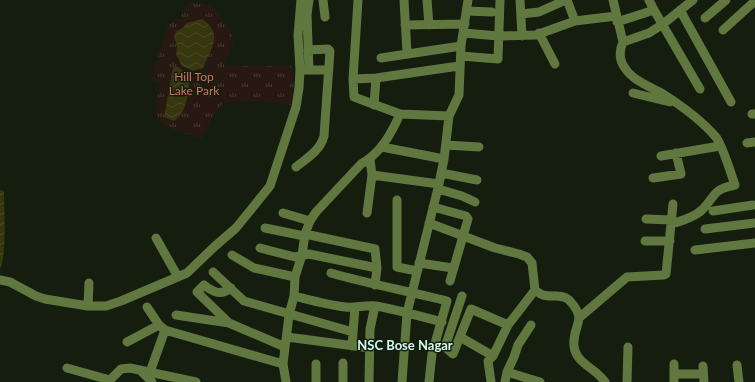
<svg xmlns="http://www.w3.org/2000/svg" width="755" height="382" font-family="Lato,sans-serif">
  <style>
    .park { fill: url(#park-tufts) }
    .water { fill: url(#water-waves) }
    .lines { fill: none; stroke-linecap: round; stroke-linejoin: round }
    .minor { stroke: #60773f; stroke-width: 9 }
    .labels { text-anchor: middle; stroke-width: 3; stroke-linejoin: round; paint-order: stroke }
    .park-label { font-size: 12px; fill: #d07466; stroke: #151d0f }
    .neighbourhood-label { font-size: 13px; font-weight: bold; fill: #d3f9ef; stroke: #151d0f }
  </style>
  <defs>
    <pattern id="park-tufts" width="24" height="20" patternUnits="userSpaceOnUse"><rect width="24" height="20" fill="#271912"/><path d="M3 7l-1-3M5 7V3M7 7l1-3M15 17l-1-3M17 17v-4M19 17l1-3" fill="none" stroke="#463b33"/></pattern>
    <pattern id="water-waves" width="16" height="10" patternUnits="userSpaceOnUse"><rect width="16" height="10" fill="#36360f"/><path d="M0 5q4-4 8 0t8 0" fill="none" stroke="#494a26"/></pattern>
  </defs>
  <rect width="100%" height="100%" fill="#151d0f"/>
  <path class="park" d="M189 2 212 6 228 26 234 41 224 66H292L294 88 291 105 258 101 224 102 212 118 201 139 169 128 155 117 160 82 151 81 168 24 180 17Z"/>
  <path class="water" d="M202 19C224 34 211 48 203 68L193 71 182 66 176 54 177 46 174 37 176 31 181 29 187 23Z
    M176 66 188 74C191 83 187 106 181 114 179 117 176 119 174 121L164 117 173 68Z
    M0 190 4 191C4 208 7 255 0 269Z"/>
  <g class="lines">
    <path class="minor" d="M323 0 325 17
      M358 0 353 79 354 97 400 114 449 116
      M404 0 407 53
      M427 0 429 25
      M520 0 522 36
      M567 0 575 21
      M613 0 623 42C619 51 619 60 625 68 633 81 651 87 663 94 682 106 700 119 715 136 722 143 731 174 735 185 712 190 717 194 703 209 695 217 682 221 671 224
      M649 0 654 10 700 89
      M680 10 731 102
      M467 11 492 12
      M521 14 539 12 566 0
      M705 18 726 0
      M617 22 654 10
      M405 25 465 24
      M723 30 755 1
      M464 33 498 36 536 35 575 21 616 16
      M539 33 555 64
      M623 42 649 33 663 24 693 0
      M461 56 498 59 500 0
      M381 58 461 46
      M303 70H329
      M309 70 307 15 309 0
      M353 79 376 78 459 66
      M633 93 670 102
      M374 105 376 78
      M752 114H755
      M747 143 755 142
      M446 145 479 147
      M382 147 444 159
      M661 156 720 146
      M296 167C307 158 320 151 324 136L330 51 328 49 308 50
      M441 173 477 180
      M372 175 439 184
      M653 178 681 174 676 153
      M438 189 462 196 475 202
      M397 200V267L417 271
      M433 207 466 216 468 219 450 281
      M713 211 753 205
      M283 213 310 221
      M367 213 372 175 370 159
      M646 219 672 220
      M429 223 495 248 519 254 527 257 532 263 535 290 508 325 493 356 488 361 491 382
      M265 228 304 236
      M705 229 755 223
      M305 234 375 249 377 268 375 285
      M156 238 178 277
      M645 241H670
      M260 248 295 257 309 254 377 268
      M695 250 755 243
      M232 255 254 268 295 277
      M419 263 453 268
      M213 272 244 301 353 332
      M331 273C369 284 408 291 447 301L432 354 429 382
      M0 280 10 282 36 296 45 299 88 306H106L121 301 187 273 214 247 236 228 270 186 296 107 299 88 300 70 298 35 301 0
      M231 288C220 296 213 292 204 285L197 292 229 323 285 347
      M535 290C538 292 540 294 543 295 551 298 562 293 569 300 589 321 572 324 574 346 576 364 596 368 605 382
      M294 296C310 300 328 305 345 307 355 308 365 305 376 306 398 310 420 316 442 322
      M462 296 445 347 453 354 471 309 508 325
      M88 306 89 283
      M147 307 159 325 165 330 283 364
      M176 315 229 323
      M580 317 627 277 664 275 666 274 673 204
      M287 337 370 348
      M460 337 493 356
      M127 342 159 325
      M352 346 355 307
      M737 365 739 382
      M703 366 704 382
      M67 368 110 380 121 369 130 368 196 382
      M141 371 152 382
      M150 372 165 330
      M507 372 540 382
      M674 374H703
      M286 382 283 364 289 315 294 296 295 277 302 255 305 234 310 221 316 212 361 164C381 153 391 134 400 114
      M316 382V364
      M343 382V363
      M369 382 370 329 375 306
      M402 382 407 313 439 184 444 159 449 116 459 95 461 46 468 0
      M505 382 507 372 514 357 518 345 531 325
      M627 382 628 347
      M674 382V364"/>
  </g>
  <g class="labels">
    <g class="park-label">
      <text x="194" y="81">Hill Top<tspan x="194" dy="14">Lake Park</tspan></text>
    </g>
    <g class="neighbourhood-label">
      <text x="405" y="350">NSC Bose Nagar</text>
    </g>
  </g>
</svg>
